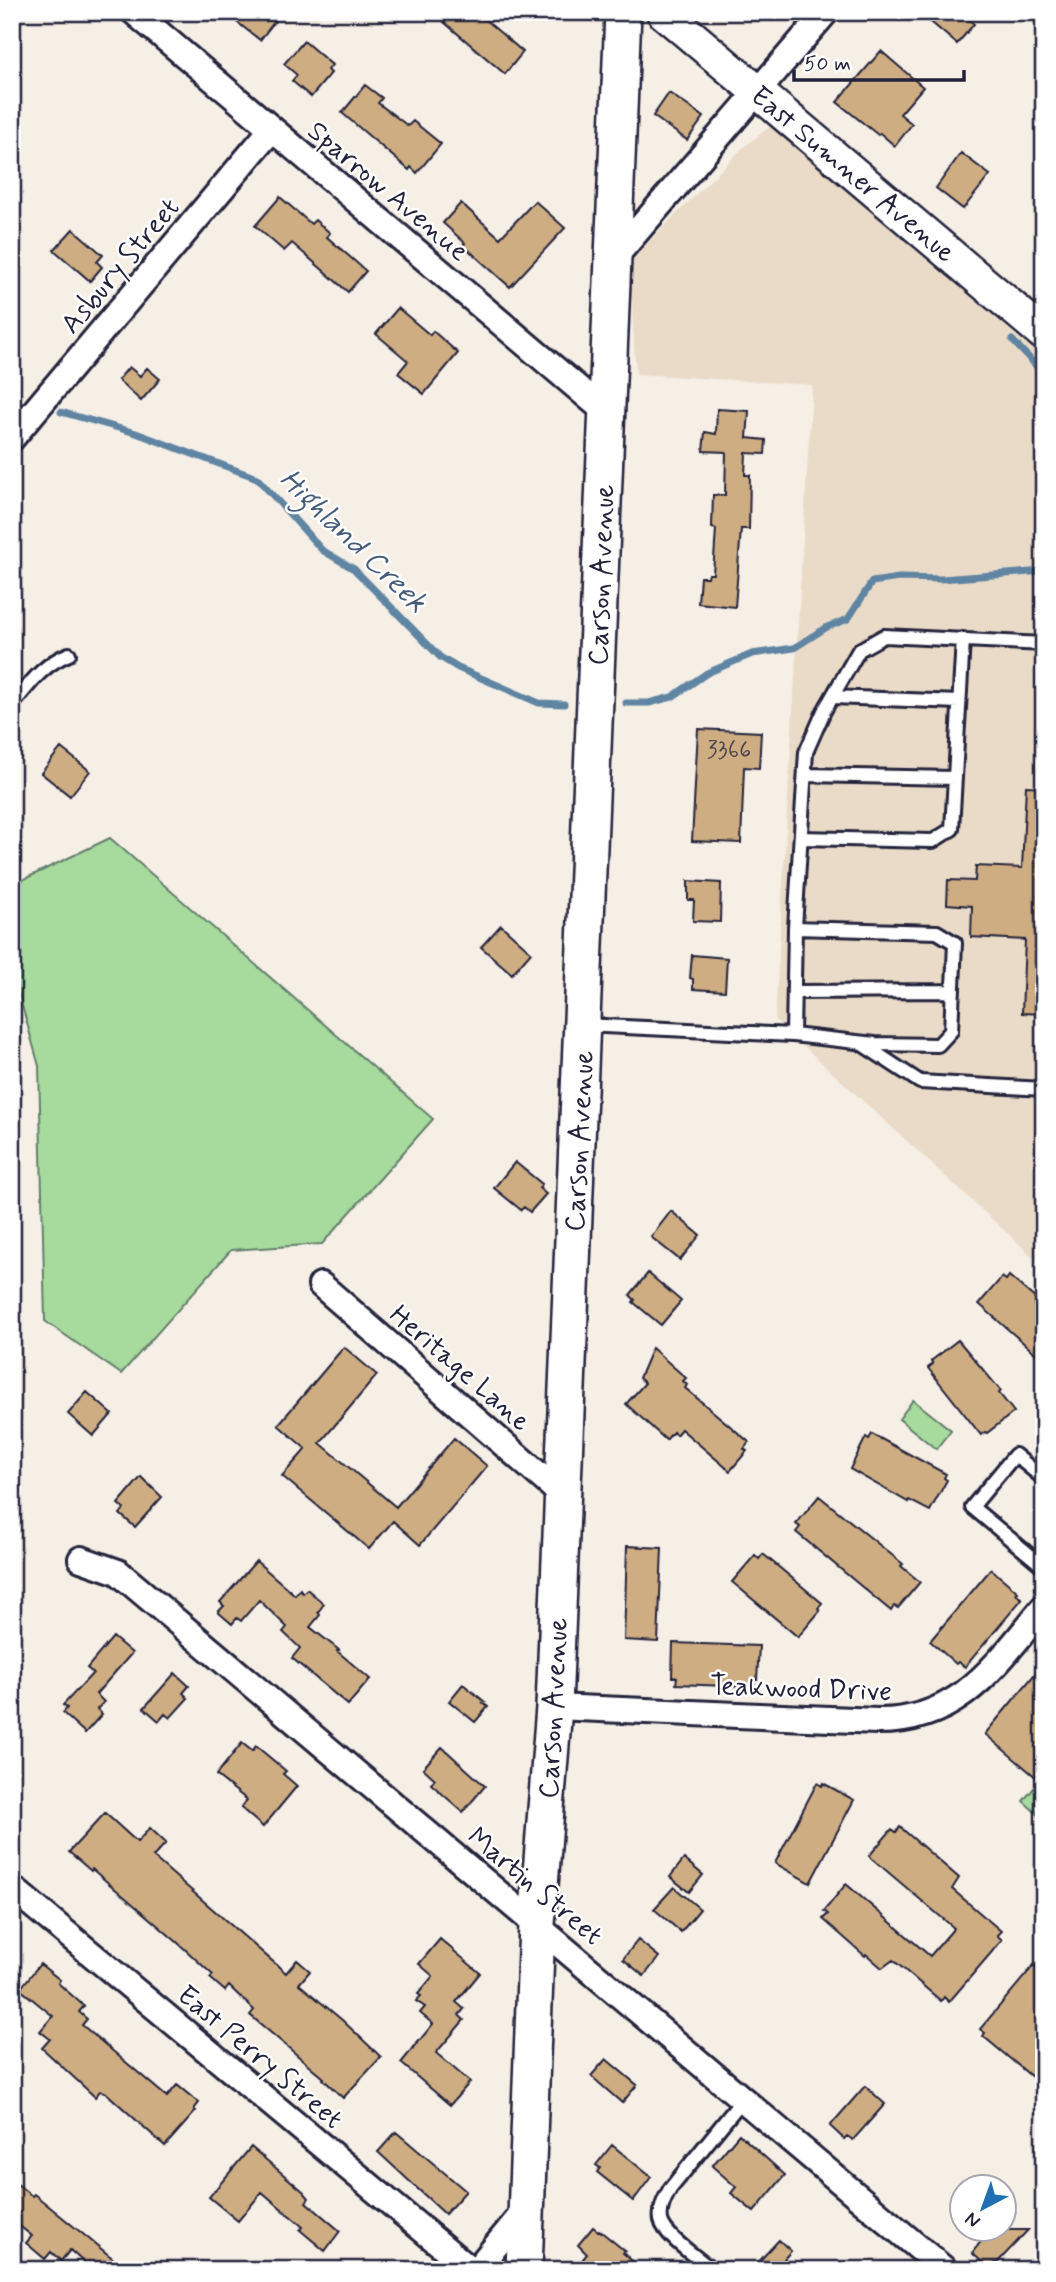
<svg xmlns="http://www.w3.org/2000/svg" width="1056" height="2282" font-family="Mynerve,sans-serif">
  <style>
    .built { fill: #eadbc8 }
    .green { fill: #a7db9d; stroke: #647e6c; stroke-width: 2 }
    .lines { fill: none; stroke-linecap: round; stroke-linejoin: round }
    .stream { stroke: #5f85a3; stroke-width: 7 }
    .building { fill: #cfad82; stroke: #22223b; stroke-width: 2 }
    .service-casing { stroke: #22223b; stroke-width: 18 }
    .minor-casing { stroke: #22223b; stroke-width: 30 }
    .tertiary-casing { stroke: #22223b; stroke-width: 37 }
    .secondary-casing { stroke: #22223b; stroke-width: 40 }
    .service { stroke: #fff; stroke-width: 12 }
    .minor { stroke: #fff; stroke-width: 24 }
    .tertiary { stroke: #fff; stroke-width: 32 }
    .secondary { stroke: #fff; stroke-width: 35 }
    .labels { text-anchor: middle; stroke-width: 5; stroke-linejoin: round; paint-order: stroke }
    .number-label { font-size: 24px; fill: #4d454d }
    .street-label { font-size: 28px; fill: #22223b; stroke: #fff }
    .water-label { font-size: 30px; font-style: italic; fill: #465c78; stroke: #fff }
  </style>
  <rect width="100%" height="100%" fill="#f5efe6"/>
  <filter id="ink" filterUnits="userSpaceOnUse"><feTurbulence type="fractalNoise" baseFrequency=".0143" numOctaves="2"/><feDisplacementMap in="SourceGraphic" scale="14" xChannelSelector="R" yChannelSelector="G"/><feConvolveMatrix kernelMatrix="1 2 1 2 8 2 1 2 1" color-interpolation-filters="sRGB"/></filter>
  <g filter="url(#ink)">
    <path class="built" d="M771 126 1044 359V1267L775 1020 812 385 636 374 629 261 746 145Z"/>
    <path class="green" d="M110 838 433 1119 322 1244 231 1250 121 1374 45 1321 39 1066 12 970V885Z
      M913 1400 951 1430 936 1449 899 1419Z
      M1044 1787V1820L1023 1801 1034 1788Z"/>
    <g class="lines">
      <path class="stream" d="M1012 340 1044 374
        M12 386 16 388
        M61 412 136 433 257 478 322 550 354 569 440 657 458 668 539 703 564 704
        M626 703H649L672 697 707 673 752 654 794 648 827 627 848 619 872 582 899 578 941 579 1044 571"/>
    </g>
    <path class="building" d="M224 12H282L260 40Z
      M452 12H476L523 52 505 74 444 22Z
      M919 12H960L974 24 957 44Z
      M304 41 332 65 328 70 331 73 311 97 292 81 297 75 284 64Z
      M881 51 923 87 900 114 912 124 895 146 880 133 878 135 837 102Z
      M365 85 382 98 378 103 408 126 413 121 441 144 417 173 411 167 409 170 342 113Z
      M669 93 704 117 687 140 653 116Z
      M961 153 990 175 963 209 936 188Z
      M280 197 311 224 315 220 330 233 327 237 366 271 348 292 292 243 284 251 255 226Z
      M535 201 565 228 510 287 463 245 465 243 443 223 461 203 500 238Z
      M73 229 103 255 97 262 102 267 90 281 54 250Z
      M398 308 430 335 433 331 458 353 424 394 398 373 408 361 376 334Z
      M129 367 140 376 147 368 160 379 141 401 118 380Z
      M717 409 749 411 747 438 766 440 765 454 746 453 745 475H750L749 529H741L735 607 698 603 700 577H708L709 574H713L716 529 712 528 713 495H725L726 452 703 451 705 432 716 434Z
      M698 729 761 732 759 768 744 767 741 843 692 841Z
      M61 748 90 771 70 796 41 773Z
      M1026 786 1044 787V1014L1022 1013 1025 940 971 937 972 906 947 904 948 880 975 881 976 866 1022 868Z
      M688 881 721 883 720 922 693 921 694 900H688Z
      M501 925 531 952 512 974 481 947Z
      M692 955 727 958 725 991 693 989V979L690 978Z
      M515 1162 542 1184 539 1188 546 1194 530 1212 524 1207 521 1210 494 1188Z
      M671 1211 700 1235 680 1260 651 1237Z
      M648 1273 681 1301 661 1325 633 1302 635 1300 630 1295Z
      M1009 1276 1044 1306V1361L979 1304 1002 1277 1006 1280Z
      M958 1340 1001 1391 999 1393 1014 1412 987 1433 985 1432 981 1435 928 1368 933 1364 931 1361Z
      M344 1347 377 1375 320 1443 396 1507 454 1438 487 1466 420 1545 393 1521 369 1549 282 1476 306 1449 278 1425Z
      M652 1348 686 1378 683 1381 687 1385 685 1388 749 1442 744 1449 747 1451 730 1471 681 1429 676 1435 673 1432 666 1440 626 1404 645 1383 639 1378Z
      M87 1392 112 1414 93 1436 68 1414Z
      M872 1434 946 1474 944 1478 947 1480 930 1511 909 1500 908 1502 850 1469 866 1437 869 1439Z
      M141 1477 162 1497 135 1527 120 1514 124 1509 118 1504Z
      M819 1496 903 1564 901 1566 920 1582 898 1608 894 1606 891 1611 796 1532 800 1527 796 1524Z
      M627 1546 662 1548 658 1642 624 1640Z
      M763 1554 822 1603 818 1608 820 1611 798 1637 732 1582 755 1555 759 1559Z
      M256 1561 295 1595 300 1589 303 1593 307 1589 324 1604 318 1612 320 1615 310 1627 339 1650 337 1651 370 1679 348 1705 292 1658 300 1648 283 1632 287 1627 259 1600 241 1621 237 1618 232 1624 218 1612 224 1606 220 1602Z
      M991 1569 1018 1592 1016 1594 1022 1599 965 1667 958 1662 956 1664 930 1641Z
      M113 1637 132 1653 96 1694 104 1702 97 1709 102 1714 85 1733 63 1713 67 1708 63 1705 93 1673 87 1668Z
      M673 1643 759 1646 757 1680H754V1687L676 1684 677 1677H672Z
      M1044 1663V1784L985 1734Z
      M175 1673 189 1686 183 1693 188 1698 170 1718 165 1714 159 1721 144 1708Z
      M463 1684 485 1702 483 1703 488 1707 475 1722 449 1701Z
      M242 1743 252 1751 256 1746 286 1771 283 1774 297 1786 263 1827 241 1808 247 1800 216 1775Z
      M442 1747 485 1786 463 1812 431 1784 435 1779 423 1768Z
      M817 1783 822 1786 823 1783 854 1800 810 1883 775 1863Z
      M105 1813 137 1842 150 1828 166 1843 153 1857 286 1973 297 1960 310 1971 299 1984 342 2020 381 2057 343 2098 323 2079 324 2078 250 2015 254 2010 229 1986 225 1991 210 1978 213 1975 177 1942 92 1869 91 1871 69 1852Z
      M900 1827 959 1878 952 1889 1001 1931 997 1935 1002 1940 949 2002 944 1997 941 2001 893 1960 882 1968 866 1954 865 1956 823 1919 828 1914 824 1911 846 1884 930 1956 954 1928 869 1856 892 1829 896 1832Z
      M684 1859 703 1875 689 1892 670 1877Z
      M674 1887 700 1909 681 1932 654 1909Z
      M440 1939 480 1973 456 2002 464 2009 459 2015 464 2020 436 2053 470 2082 450 2105 401 2063 433 2024 420 2013 425 2007 416 2001 421 1996 418 1994 433 1976 419 1964Z
      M638 1940 659 1957 644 1976 623 1959Z
      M40 1964 60 1980 58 1983 84 2006 79 2012 87 2019 82 2025 167 2097 177 2085 199 2103 194 2109 196 2111 165 2146 105 2092 100 2091 95 2097 42 2048 50 2039 40 2031 53 2016 20 1989Z
      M1034 1965 1044 1975V2087L983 2036 985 2033 980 2029Z
      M606 2059 637 2085 622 2103 591 2076Z
      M865 2086 885 2104 853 2140 847 2136 844 2139 830 2126Z
      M396 2132 466 2191 445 2214 378 2152Z
      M739 2134 785 2175 754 2212 731 2193 736 2187 712 2166Z
      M612 2145 651 2177 633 2201 597 2172 600 2168 596 2165Z
      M251 2147 304 2192 309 2198 306 2202 340 2231 325 2251 300 2230 303 2227 262 2192 238 2221 209 2197Z
      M12 2180 32 2196 34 2194 127 2270H92L70 2250 61 2261 51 2252 45 2259 26 2243 32 2236 12 2220Z
      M593 2227 598 2231 599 2230 625 2251 623 2253 643 2270H574L587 2254 578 2245Z
      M990 2230H1028L996 2264 995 2263 990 2269 972 2253Z
      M779 2240 791 2251 784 2259 797 2270H751Z"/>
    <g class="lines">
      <g class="service-casing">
        <path id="service" d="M832 697 959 702
          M12 705C29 685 43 664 69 654
          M805 775 955 778
          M801 838 933 841 952 829 963 639
          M794 992 953 991
          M583 1025 793 1035 875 1044 938 1045 951 1031 955 943 937 932 795 928
          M793 1035 795 928 806 752 824 711 859 650 884 636 1044 644
          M862 1044 920 1082 1044 1089
          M1044 1479 1015 1455 972 1507 1044 1567
          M712 2270C699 2259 664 2236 661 2220 659 2209 665 2198 670 2189L743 2099"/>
      </g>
      <g class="minor-casing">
        <path id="minor" d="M134 12 606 412
          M614 258 826 12
          M12 438 271 130
          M321 1285 562 1495
          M81 1559 118 1572 945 2270
          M554 1707 877 1721C960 1722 996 1664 1044 1607
          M12 1888 471 2270
          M476 2270 527 2208"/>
      </g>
      <g class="tertiary-casing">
        <path id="tertiary" d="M663 12 1044 334"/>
      </g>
      <g class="secondary-casing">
        <path id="secondary" d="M524 2270 537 1924 554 1707 623 12"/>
      </g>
      <use href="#service" class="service"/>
      <use href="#minor" class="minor"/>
      <use href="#tertiary" class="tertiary"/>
      <use href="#secondary" class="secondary"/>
    </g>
  </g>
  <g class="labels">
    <g class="number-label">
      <text x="729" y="757">3366</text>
    </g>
    <g class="street-label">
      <text transform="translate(854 173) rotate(40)" y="10">East Sumner Avenue</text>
      <text transform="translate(389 190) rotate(40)" y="10">Sparrow Avenue</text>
      <text transform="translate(119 265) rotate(-50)" y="10">Asbury Street</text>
      <text transform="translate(600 575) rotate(-88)" y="10">Carson Avenue</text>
      <text transform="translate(578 1141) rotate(-87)" y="10">Carson Avenue</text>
      <text transform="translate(461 1367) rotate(41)" y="10">Heritage Lane</text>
      <text transform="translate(801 1687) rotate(2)" y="10">Teakwood Drive</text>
      <text transform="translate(552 1708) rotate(-87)" y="10">Carson Avenue</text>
      <text transform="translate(536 1885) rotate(40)" y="10">Martin Street</text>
      <text transform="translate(261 2056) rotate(40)" y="10">East Perry Street</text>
    </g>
    <g class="water-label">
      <text transform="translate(354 540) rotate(44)" y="10">Highland Creek</text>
    </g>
  </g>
  <rect width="1056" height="2282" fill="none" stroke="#fff" stroke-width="42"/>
  <rect x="21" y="21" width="1014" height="2240" fill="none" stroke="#22223b" stroke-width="2.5" filter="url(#ink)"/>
  <g transform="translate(983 2208) rotate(221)"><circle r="33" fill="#ffffff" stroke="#a7a7b1" stroke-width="2"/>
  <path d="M0-5L12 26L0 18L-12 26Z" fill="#1f6fb2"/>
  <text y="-10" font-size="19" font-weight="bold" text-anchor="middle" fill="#22223b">N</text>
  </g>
  <path d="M794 70v10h170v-10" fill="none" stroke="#22223b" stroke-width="3.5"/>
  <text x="804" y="70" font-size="21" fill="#22223b" stroke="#ffffff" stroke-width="5" paint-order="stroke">50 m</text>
</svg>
